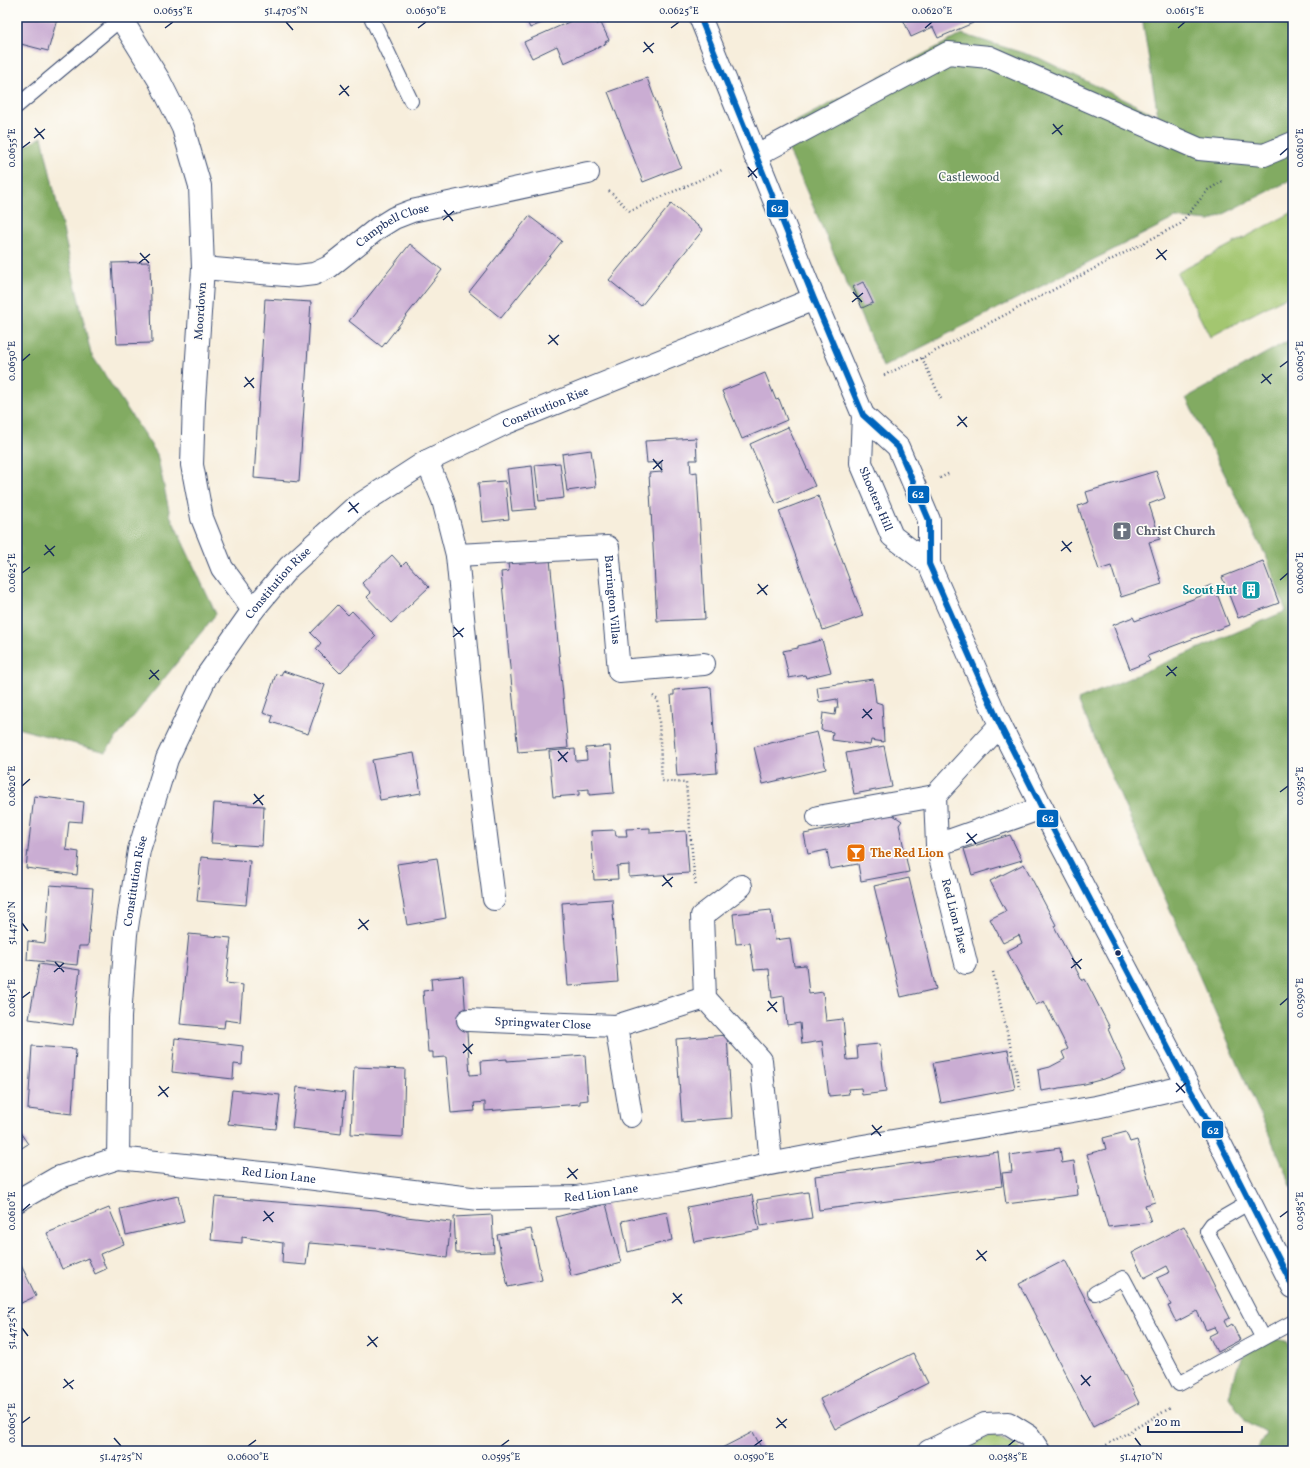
<svg xmlns="http://www.w3.org/2000/svg" width="1310" height="1468" font-family="Vollkorn,serif">
  <style>
    .green { fill: #a3c66f; stroke: #5f7a66 }
    .forest { fill: #82ab62; stroke: #4e6d60 }
    .building { fill: #caadd3 }
    .lines { fill: none; stroke-linecap: round; stroke-linejoin: round }
    .lane-casing { stroke: #3c4c71; stroke-width: 16 }
    .street-casing { stroke: #3c4c71; stroke-width: 24 }
    .primary-casing { stroke: #3c4c71; stroke-width: 24 }
    .path { stroke: #3c4c71; stroke-width: 2.5; stroke-dasharray: 1 3; stroke-linecap: butt }
    .lane { stroke: #fff; stroke-width: 14 }
    .street { stroke: #fff; stroke-width: 22 }
    .primary { stroke: #fff; stroke-width: 22 }
    .bus-1-casing { stroke: #fdfcf7; stroke-width: 9 }
    .bus-1 { stroke: #0065bd; stroke-width: 6 }
    .ticks { fill: none; stroke: #1b2f5e; stroke-width: 1.5 }
    .bus-dot { fill: #1b2f5e; stroke: #fdfcf7; stroke-width: 1.5 }
    .labels { text-anchor: middle; stroke-width: 3.5; stroke-linejoin: round; paint-order: stroke }
    .park-label { font-size: 12px; fill: #445c63; stroke: #fdfcf7 }
    .street-label { font-size: 12px; fill: #1b2f5e; stroke: #fdfcf7 }
    .worship-label { font-size: 12px; font-weight: bold; fill: #5b616d; stroke: #fdfcf7; text-anchor: start }
    .culture-label { font-size: 12px; font-weight: bold; fill: #0d838f; stroke: #fdfcf7; text-anchor: end }
    .food-label { font-size: 12px; font-weight: bold; fill: #c56008; stroke: #fdfcf7; text-anchor: start }
    .line-badge { stroke: #fdfcf7; stroke-width: 1.5 }
    .badge-label { font-size: 11px; text-anchor: middle; font-weight: bold; fill: #fff }
    .neatline { fill: none; stroke: #1b2f5e; stroke-width: 1.5 }
    .ticks-label { font-size: 10px; text-anchor: middle; fill: #1b2f5e }
  </style>
  <rect width="100%" height="100%" fill="#fdfcf7"/>
  <filter id="ink" filterUnits="userSpaceOnUse"><feTurbulence type="fractalNoise" baseFrequency=".025" numOctaves="2"/><feDisplacementMap in="SourceGraphic" scale="8" xChannelSelector="R" yChannelSelector="G"/><feConvolveMatrix kernelMatrix="1 2 1 2 8 2 1 2 1" color-interpolation-filters="sRGB"/></filter>
  <filter id="wash" filterUnits="userSpaceOnUse"><feTurbulence type="fractalNoise" baseFrequency=".012" numOctaves="4" result="noise"/><feDisplacementMap in="SourceGraphic" scale="16" xChannelSelector="R" yChannelSelector="G"/><feGaussianBlur stdDeviation="0.9" result="paint"/><feColorMatrix in="noise" values="0 0 0 0 0 0 0 0 0 0 0 0 0 0 0 0 0 1.4 0 .05"/><feComposite in="paint" operator="in"/></filter>
  <g filter="url(#wash)">
    <rect width="100%" height="100%" fill="#f7eedc"/>
    <path class="green" d="M1293 212V293L1210 337 1177 273Z
      M991 1435 1017 1446 1020 1451H960Z"/>
    <path class="forest" d="M1142 17H1293V179L1210 221 1175 218 883 367 780 130 962 34 1039 58 1158 116Z
      M42 137 91 354 157 454 170 515 216 614 105 752 17 728V151Z
      M1293 338V1189L1078 700 1286 611 1267 558 1186 398Z
      M1259 1336 1287 1341 1293 1352V1451H1257L1266 1433 1246 1422 1229 1397 1236 1368Z"/>
    <g id="blocks">
      <path class="building" d="M17 17H50L57 19 48 51 17 43Z
        M525 17H555L530 28Z
        M580 17H594L597 24 601 23 609 40 605 42 606 44 564 63 557 46 532 58 524 42Z
        M902 17H970L973 23 938 38 933 27 911 37Z
        M647 78 681 167 643 182 608 92Z
        M671 204 703 230 641 306 609 280Z
        M529 216 562 241 501 318 469 292Z
        M410 244 442 270 382 347 349 321Z
        M150 262 152 343 117 344 112 263Z
        M863 282 873 303 862 308 853 287Z
        M265 299 311 302 299 482 254 478Z
        M765 373 776 400 779 399 787 420 742 439 722 391Z
        M788 427 815 486 776 504 750 444Z
        M696 438 697 460H690L691 473 697 472 705 619 657 621 649 473 662 472 661 462 647 463 645 441Z
        M591 450 596 487 567 491 562 454Z
        M560 463 564 498 539 501 535 465Z
        M532 466 536 509 512 511 507 469Z
        M1156 471 1165 498 1149 504 1160 539 1149 542 1162 584 1121 597 1111 566 1099 570 1078 506 1089 502 1086 492Z
        M505 481 509 519 482 522 478 483Z
        M818 496 863 616 823 630 779 511Z
        M392 555 402 566 406 562 429 587 391 623 367 597 371 593 362 583Z
        M550 559 568 748 518 752 501 572 509 571 508 563Z
        M1263 561 1279 603 1238 618 1222 577Z
        M1211 585 1214 592 1216 591 1229 625 1147 656 1150 661 1130 669 1113 625 1133 617 1135 621 1206 594 1204 588Z
        M338 605 348 615 352 611 376 636 340 673 316 649 321 643 311 633Z
        M822 640 831 672 806 678 805 675 789 678 783 651 798 648V646Z
        M283 671 325 685 308 734 271 722 273 716 263 713 276 674 281 675Z
        M873 679 876 702 882 704 884 742 871 740 870 745 832 740 833 732 821 730 823 713 835 715 836 708H838L837 699 819 702 817 687Z
        M711 687 717 773 677 776 671 695H674V690Z
        M817 732 826 769 763 784 754 747Z
        M610 746 614 793 589 795V789L579 790V795L553 797 549 751 575 749 576 761 587 760 586 748Z
        M884 746 892 787 854 794 846 753Z
        M414 753 421 793 380 800 372 760Z
        M34 796 84 802 82 822 69 821 66 850 79 852 77 875 26 868Z
        M214 803 264 806 262 846 211 843Z
        M887 811 902 821 899 825 909 872 861 881 858 864 830 869 827 850 808 854 804 834 850 825 849 823 884 816Z
        M650 828V833L686 831 689 873 629 877V865L617 866 618 879 594 880 591 831 615 830 616 836H627L626 829Z
        M1010 835 1022 860 972 875 964 849Z
        M201 857 250 861 246 905 197 901Z
        M437 858 446 918 407 925 397 864Z
        M1024 864 1056 925 1054 926 1073 963 1082 981 1085 979 1110 1028 1108 1029 1126 1070 1107 1078 1085 1084 1041 1091 1038 1070 1050 1067 1065 1059 1062 1052 1068 1049 1044 1001 1036 1005 1007 951 1022 943 1019 935 1003 943 990 919 1006 911 990 881Z
        M909 878 936 989 901 997 874 886Z
        M50 885 93 888 88 946H79L77 965 27 960 28 941 45 943Z
        M612 899 618 982 568 986 562 903Z
        M771 910 775 940 790 938 794 966 806 965 809 994 823 992 826 1021 843 1019 847 1060 858 1059 857 1046 880 1044 886 1092 862 1095 861 1088 848 1089 849 1094 829 1096 822 1041 802 1044 800 1023 787 1025 784 996 772 998 769 969 754 970 750 943 736 944 733 914Z
        M189 934 231 938 226 983 243 985 240 1022 225 1020 224 1028 180 1024Z
        M39 964 80 970 73 1025 29 1019Z
        M463 976 470 1075 482 1074 481 1061 507 1059V1061L585 1055 588 1100 580 1101V1104L485 1111V1102L474 1103 475 1111 451 1113 446 1057 433 1058V1052H428L423 991 432 990 431 979Z
        M727 1035 732 1118 682 1122 676 1039Z
        M175 1038 243 1046 242 1065 234 1064 233 1079 172 1072Z
        M32 1046 76 1049 72 1114 28 1109Z
        M1008 1050 1015 1089 941 1103 933 1063Z
        M354 1067 405 1069 403 1137 351 1134Z
        M297 1087 345 1093 341 1134 292 1128Z
        M232 1090 280 1095 276 1129 228 1124Z
        M17 1128 28 1144 17 1151Z
        M1126 1132 1130 1142 1137 1140 1155 1202 1145 1205 1151 1222 1108 1227 1087 1154 1106 1149 1103 1138Z
        M1060 1148 1062 1163 1074 1161 1078 1195 1006 1204 1002 1173 1012 1172 1010 1155Z
        M998 1152 1002 1186 819 1210 815 1176Z
        M808 1192 812 1218 761 1226 757 1200Z
        M752 1195 759 1230 694 1242 687 1207Z
        M178 1196 184 1222 126 1235 120 1209Z
        M215 1197 376 1210 406 1217 451 1222 447 1258 372 1248 309 1243 306 1265 282 1263 283 1243 242 1237V1243L211 1240Z
        M606 1204 621 1263 571 1276 556 1217Z
        M109 1208 124 1244 100 1254 106 1269 95 1274 88 1258 62 1269 47 1233Z
        M667 1212 672 1240 628 1252 622 1221Z
        M492 1215 494 1252 456 1253 454 1217Z
        M1184 1226 1230 1318 1224 1321 1227 1327 1232 1324 1240 1340 1217 1352 1209 1336 1217 1332 1214 1327 1206 1330 1197 1311 1176 1322 1168 1306 1171 1305 1157 1278 1170 1272 1167 1266 1144 1278 1132 1253Z
        M531 1229 542 1280 508 1287 497 1235Z
        M18 1259 36 1296 17 1305V1260Z
        M1065 1260 1139 1403 1093 1427 1019 1284Z
        M913 1353 928 1383 835 1429 820 1399Z
        M753 1432 763 1451H716Z"/>
    </g>
  </g>
  <g filter="url(#ink)">
    <use href="#blocks" fill-opacity="0" stroke="#3c4c71" stroke-width="1"/>
    <g class="lines">
      <g class="lane-casing">
        <path id="lane" d="M371 17 411 101
          M17 106 121 19
          M1250 1202 1212 1224 1207 1231 1260 1333 1265 1337 1293 1322
          M1095 1293 1123 1278 1179 1384 1265 1337"/>
      </g>
      <g class="street-casing">
        <g id="street">
          <path d="M120 17 159 80 183 128 200 186 203 268 194 402 192 465 202 518 222 568 253 610"/>
          <path d="M755 156 948 53 989 57 1199 149 1264 155 1293 143"/>
          <path id="s1" d="M203 268 297 276 314 274 329 267 378 228 394 218 412 211 588 173"/>
          <path d="M427 461 443 500 457 555 478 772 494 899"/>
          <path id="s2" d="M457 555 608 547 619 671 704 664"/>
          <path d="M818 817 935 796"/>
          <path d="M937 845 935 796 1000 725"/>
          <path d="M741 886 702 916 705 998 761 1060 771 1163"/>
          <path d="M966 963 937 845 1042 808"/>
          <path id="s3" d="M468 1020 616 1026 705 998"/>
          <path d="M616 1026 631 1116"/>
          <path id="s4" d="M118 1158 120 1017 126 934 139 850 167 759 206 677 253 610 289 567 353 509 427 461 506 423 814 299"/>
          <path id="s5" d="M17 1201 57 1178 118 1158 282 1175 479 1199 576 1197 676 1182 863 1146 1096 1107 1188 1086"/>
          <path d="M929 1451 985 1424 1008 1423 1029 1436 1039 1451"/>
        </g>
      </g>
      <g class="primary-casing">
        <g id="primary">
          <path d="M700 17 814 299 863 415 898 447 929 520V564L1000 725 1042 808 1188 1086 1217 1137 1293 1287"/>
          <path id="s6" d="M863 415 861 463 892 536 929 564"/>
        </g>
      </g>
      <path class="path" d="M609 191 630 211 722 170
        M922 358 942 401
        M884 375 922 358 1180 224 1208 190 1224 180
        M940 478 950 473
        M653 696 658 700 662 781 686 783 694 874 696 885
        M993 972 1021 1092
        M1096 1451 1172 1407"/>
      <use href="#lane" class="lane"/>
      <use href="#street" class="street"/>
      <use href="#primary" class="primary"/>
      <g class="bus-1-casing">
        <path id="bus-1" d="M700 17 814 299 863 415 898 447 929 520V564L1000 725 1042 808 1188 1086 1217 1137 1293 1287"/>
      </g>
      <use href="#bus-1" class="bus-1"/>
    </g>
  </g>
  <path class="ticks" d="M286 22 293 30M165 28 173 22M418 28 426 22M671 28 679 22M925 28 932 22M1178 28 1185 22M644 42 653 53M643 52 654 43M340 85 349 96M339 95 349 86M1053 124 1062 135M35 128 44 139M1052 134 1063 125M34 138 45 129M22 148 30 142M1280 155 1288 148M748 167 757 178M748 177 758 168M444 210 453 221M443 220 454 211M1157 249 1166 260M140 253 149 263M1156 259 1167 250M139 263 150 254M853 292 862 302M852 302 863 293M549 335 558 345M548 344 559 335M22 361 30 354M1280 367 1288 361M1262 374 1271 384M245 377 254 388M1261 383 1272 374M244 387 254 378M958 416 967 427M957 426 967 417M653 459 662 470M653 469 663 460M349 502 358 513M348 512 359 503M1062 541 1071 552M45 545 54 556M1061 551 1072 542M44 555 55 546M22 573 30 567M1280 580 1288 573M758 584 767 595M757 594 768 585M454 627 463 637M453 637 464 628M1167 666 1176 676M150 670 159 680M1166 676 1177 667M149 679 159 670M863 709 872 719M862 718 872 709M558 751 567 762M558 761 568 752M22 786 30 779M1280 792 1288 786M254 794 263 805M253 804 264 795M967 833 976 844M966 843 977 834M663 876 672 887M662 886 673 877M359 919 368 930M22 923 28 931M358 929 369 920M1072 958 1081 969M55 962 64 972M1071 968 1082 959M54 972 64 963M22 998 30 992M768 1001 777 1012M1280 1005 1288 998M767 1011 777 1002M463 1044 472 1054M463 1053 473 1044M1176 1083 1185 1093M159 1086 168 1097M1176 1092 1186 1083M158 1096 169 1087M872 1125 881 1136M871 1135 882 1126M568 1168 577 1179M567 1178 578 1169M22 1211 30 1204M264 1211 273 1222M1280 1217 1288 1211M263 1221 274 1212M977 1250 986 1261M976 1260 987 1251M673 1293 682 1304M672 1303 682 1294M22 1328 28 1336M368 1336 377 1347M367 1346 378 1337M1081 1375 1090 1386M64 1379 73 1389M1081 1385 1091 1376M63 1388 74 1380M777 1418 786 1428M22 1423 30 1417M776 1428 787 1419M114 1438 121 1446M1135 1438 1141 1446M248 1446 256 1440M501 1446 509 1440M754 1446 762 1440M1008 1446 1015 1440"/>
  <defs>
    <g id="church-square" transform="scale(1)"><rect x="-9" y="-9" width="18" height="18" rx="4" fill="#6b7280" stroke="#fdfcf7"/><path d="M-1.2-6h2.4v3.5h3.3v2.4h-3.3V6h-2.4V-.1h-3.3v-2.4h3.3Z" fill="#fff"/></g>
    <g id="building-square" transform="scale(1)"><rect x="-9" y="-9" width="18" height="18" rx="4" fill="#0f9aa8" stroke="#fdfcf7"/><path d="M-4-6H4V6H1V3H-1V6H-4ZM-2.5-4.3h1.7v1.8h-1.7ZM.8-4.3h1.7v1.8H.8ZM-2.5-1h1.7V.8h-1.7ZM.8-1h1.7V.8H.8Z" fill="#fff"/></g>
    <g id="bar-square" transform="scale(1)"><rect x="-9" y="-9" width="18" height="18" rx="4" fill="#e8710a" stroke="#fdfcf7"/><path d="M-6-5H6L.8 .8V4.5H3.5V6h-7V4.5H-.8V.8Z" fill="#fff"/></g>
  </defs>
  <g fill-rule="evenodd">
    <use href="#church-square" x="1122" y="531"/>
    <use href="#building-square" x="1251" y="590"/>
    <use href="#bar-square" x="856" y="853"/>
  </g>
  <circle class="bus-dot" cx="1118" cy="953" r="3.5"/>
  <g class="labels">
    <g class="park-label">
      <text x="969" y="181">Castlewood</text>
    </g>
    <g class="street-label">
      <text dy="4" stroke="none"><textPath href="#s1" startOffset="205">Campbell Close</textPath></text>
      <text transform="translate(200 311) rotate(-86)" y="4">Moordown</text>
      <text dy="4" stroke="none"><textPath href="#s4" startOffset="938">Constitution Rise</textPath></text>
      <text dy="4" stroke="none"><textPath href="#s6" startOffset="87">Shooters Hill</textPath></text>
      <text dy="4" stroke="none"><textPath href="#s4" startOffset="614">Constitution Rise</textPath></text>
      <text dy="4" stroke="none"><textPath href="#s2" startOffset="204">Barrington Villas</textPath></text>
      <text dy="4" stroke="none"><textPath href="#s4" startOffset="278">Constitution Rise</textPath></text>
      <text transform="translate(955 916) rotate(76)" y="4">Red Lion Place</text>
      <text dy="4" stroke="none"><textPath href="#s3" startOffset="75">Springwater Close</textPath></text>
      <text dy="4" stroke="none"><textPath href="#s5" startOffset="272">Red Lion Lane</textPath></text>
      <text dy="4" stroke="none"><textPath href="#s5" startOffset="596">Red Lion Lane</textPath></text>
    </g>
    <g class="worship-label">
      <text x="1136" y="535">Christ Church</text>
    </g>
    <g class="culture-label">
      <text x="1237" y="594">Scout Hut</text>
    </g>
    <g class="food-label">
      <text x="870" y="857">The Red Lion</text>
    </g>
  </g>
  <g class="line-badge">
    <rect x="766" y="199" width="23" height="19" rx="4" fill="#0065bd"/>
    <rect x="907" y="485" width="23" height="19" rx="4" fill="#0065bd"/>
    <rect x="1036" y="809" width="23" height="19" rx="4" fill="#0065bd"/>
    <rect x="1201" y="1120" width="23" height="19" rx="4" fill="#0065bd"/>
  </g>
  <g class="badge-label">
    <text x="777" y="212">62</text>
    <text x="918" y="498">62</text>
    <text x="1048" y="822">62</text>
    <text x="1213" y="1134">62</text>
  </g>
  <rect width="1310" height="1468" fill="none" stroke="#fdfcf7" stroke-width="44"/>
  <path d="M1148 1426v6h94v-6" fill="none" stroke="#1b2f5e" stroke-width="2"/>
  <text x="1154" y="1426" font-size="12" fill="#1b2f5e" stroke="#fdfcf7" stroke-width="3" paint-order="stroke">20 m</text>
  <rect x="22" y="22" width="1266" height="1424" class="neatline"/>
  <g class="ticks-label">
    <text x="173" y="14">0.0635°E</text>
    <text x="286" y="14">51.4705°N</text>
    <text x="426" y="14">0.0630°E</text>
    <text x="679" y="14">0.0625°E</text>
    <text x="932" y="14">0.0620°E</text>
    <text x="1185" y="14">0.0615°E</text>
    <text transform="translate(1299 148) rotate(-90)" y="4">0.0610°E</text>
    <text transform="translate(11 148) rotate(-90)" y="4">0.0635°E</text>
    <text transform="translate(1299 361) rotate(-90)" y="4">0.0605°E</text>
    <text transform="translate(11 361) rotate(-90)" y="4">0.0630°E</text>
    <text transform="translate(1299 573) rotate(-90)" y="4">0.0600°E</text>
    <text transform="translate(11 573) rotate(-90)" y="4">0.0625°E</text>
    <text transform="translate(1299 786) rotate(-90)" y="4">0.0595°E</text>
    <text transform="translate(11 786) rotate(-90)" y="4">0.0620°E</text>
    <text transform="translate(11 923) rotate(-90)" y="4">51.4720°N</text>
    <text transform="translate(1299 998) rotate(-90)" y="4">0.0590°E</text>
    <text transform="translate(11 998) rotate(-90)" y="4">0.0615°E</text>
    <text transform="translate(1299 1211) rotate(-90)" y="4">0.0585°E</text>
    <text transform="translate(11 1211) rotate(-90)" y="4">0.0610°E</text>
    <text transform="translate(11 1328) rotate(-90)" y="4">51.4725°N</text>
    <text transform="translate(11 1423) rotate(-90)" y="4">0.0605°E</text>
    <text x="121" y="1460">51.4725°N</text>
    <text x="248" y="1460">0.0600°E</text>
    <text x="501" y="1460">0.0595°E</text>
    <text x="754" y="1460">0.0590°E</text>
    <text x="1008" y="1460">0.0585°E</text>
    <text x="1141" y="1460">51.4710°N</text>
  </g>
</svg>
